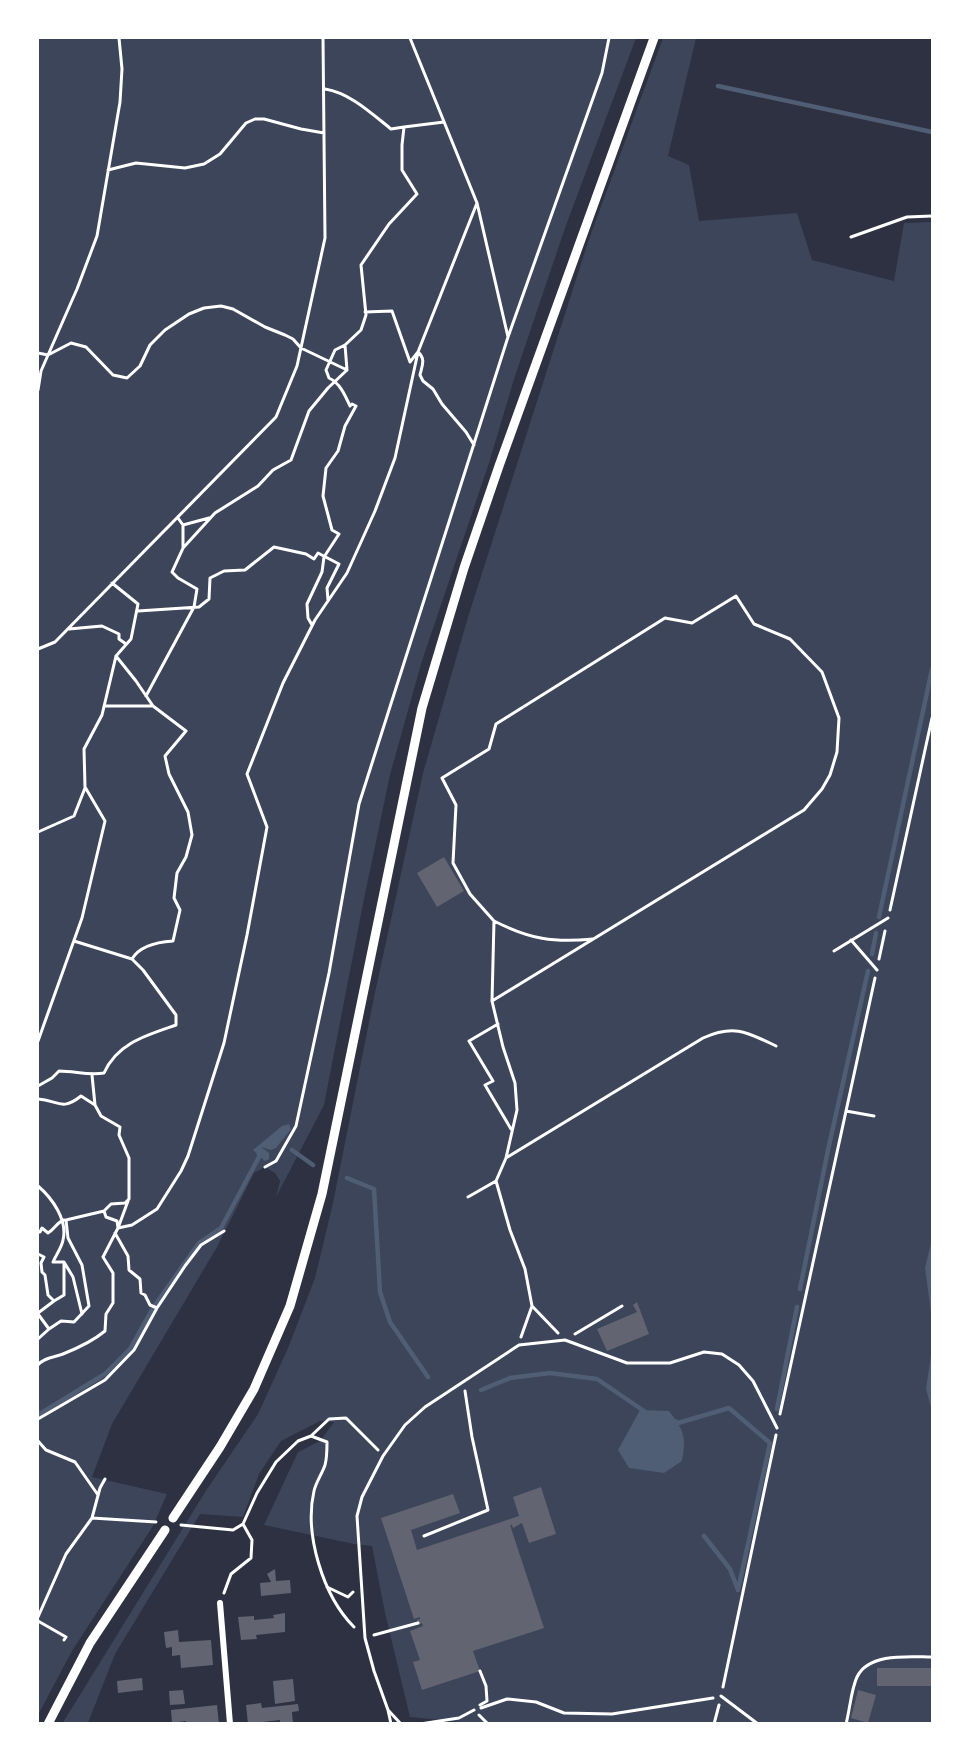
<svg xmlns="http://www.w3.org/2000/svg" width="970" height="1761" font-family="'Times New Roman',serif">
  <style>
    .green { fill: #3c4559 }
    .water { fill: #4f5d75 }
    .lines { fill: none; stroke-linecap: round; stroke-linejoin: round }
    .stream { stroke: #4f5d75; stroke-width: 4.5 }
    .building { fill: #626471 }
    .path { stroke: #fff; stroke-width: 3 }
    .service { stroke: #fff; stroke-width: 3 }
    .minor { stroke: #fff; stroke-width: 6 }
    .secondary { stroke: #fff; stroke-width: 9 }
  </style>
  <rect width="100%" height="100%" fill="#2d3142"/>
  <path class="green" d="M38 38H636L565 228 515 376 489 463 421 664 390 775 364 899 324 1105 276 1197 280 1181 275 1173 265 1167 254 1173 217 1247 112 1424 92 1477 167 1494 153 1526 72 1651 38 1715Z
    M663 38H696L668 156 689 165 699 221 797 213 812 260 894 281 904 223 932 222V1723L481 1724 410 1717 385 1613 372 1546 354 1544 264 1525 298 1452 320 1441 334 1422 320 1421 281 1441 259 1474 243 1517 200 1514 115 1654 88 1723 62 1724 207 1489 258 1414 288 1348 315 1278 333 1203 374 997 423 773 468 617 588 242Z"/>
  <path class="water" d="M289 1124 291 1129 276 1148 271 1150 261 1147 269 1153V1159L265 1161 253 1150 282 1126Z
    M932 1239V1411L926 1389 932 1348V1320L925 1268Z
    M640 1410 669 1411C685 1432 686 1437 682 1461L664 1473 629 1468 618 1450Z"/>
  <g class="lines">
    <path class="stream" d="M718 86 932 132
      M879 917 932 669
      M872 954 876 933
      M292 1150 313 1165
      M347 1178 374 1189 380 1292 390 1322 428 1377
      M800 1289 828 1150 868 971
      M481 1390 510 1378 550 1373 597 1379 644 1411
      M777 1409 797 1307
      M38 1415 105 1374 130 1349 153 1308 199 1243 221 1228 259 1157V1151
      M675 1421 678 1423 729 1408 770 1443 738 1590
      M704 1536 730 1569 738 1590"/>
  </g>
  <path class="building" d="M444 857 464 891 437 907 417 873Z
    M637 1302 649 1334 607 1351 597 1329 637 1312 633 1305Z
    M541 1487 556 1534 529 1543 522 1523 513 1528 512 1525H510L544 1628 473 1651 480 1671 422 1690 413 1662 420 1660 410 1631 423 1626 422 1623 418 1625 417 1620 420 1619V1617L414 1619 381 1518 453 1494 460 1513 411 1530 417 1550 519 1516 513 1497Z
    M275 1569 276 1581 290 1580 291 1593 261 1596 260 1583 271 1582 267 1574Z
    M285 1613V1632L256 1635 257 1639 241 1640 238 1617 254 1616V1620L274 1618 273 1615Z
    M178 1630 179 1642 211 1640 213 1665 181 1668 180 1655 172 1656V1647L166 1648 165 1641 164 1632Z
    M877 1668H932V1686H877Z
    M142 1678 143 1690 118 1693 117 1681Z
    M293 1679 295 1701 275 1704 273 1681Z
    M183 1690 185 1704 170 1705 169 1691Z
    M858 1690 876 1695 868 1723 851 1718Z
    M261 1703 262 1708 298 1704 299 1711 292 1712 293 1724H280V1720L263 1722V1724H248L246 1705Z
    M217 1705 219 1724H186V1721L172 1723 171 1710Z"/>
  <g class="lines">
    <path class="path" d="M410 38 477 203 508 337
      M325 89C350 93 371 113 391 129L404 127
      M108 170 136 163 185 168 204 164 220 154 246 123 255 119H264L301 129 324 133
      M365 312 392 311 410 362 418 352C426 359 422 366 420 375L423 381 433 389 442 404 466 432 474 445
      M38 353 48 355 71 343 86 347 113 375 127 378 140 366 150 345 165 330 189 314 204 308 221 306 233 309 265 327 285 335 293 339 301 348 347 370
      M38 390 41 371 77 289 97 236 120 102 122 69 119 38
      M178 518 183 525 209 518
      M183 547V525
      M138 611 199 607 209 599 210 578 224 571 245 570 274 547 306 554 314 559 318 553 339 564 327 588 328 600
      M312 625 308 618 307 604 322 572 324 557 339 534 332 530 323 496 326 468 338 451 345 426 356 406 352 404 350 406C345 395 340 383 329 378L326 370 335 350 345 345
      M69 629 102 626 119 634V639L126 644
      M38 649 55 642 276 417 297 366 325 238 323 38
      M146 696 194 607 197 589 178 578 172 572 183 548 215 513 258 486 273 470 291 460 309 411 328 388 347 370 345 345 361 330 366 315 361 265 389 224 417 194 402 170V145L404 127 444 122
      M104 706H153L136 681 116 656
      M38 832 74 816 85 788
      M890 910 932 718
      M494 921C530 939 553 943 593 939
      M74 941 132 959
      M879 959 885 931
      M492 1001 804 810 822 789 830 775 837 752 839 718 822 672 790 639 754 624 736 596 692 623 665 618 496 724 489 749 442 778 456 805 453 863 470 894 494 921 492 1001 503 1047 515 1083 517 1110 506 1158 496 1181 510 1230 525 1269 532 1306 521 1337
      M498 1024 469 1041 493 1081 485 1085 511 1129
      M38 1041 82 918 105 821 85 787 84 749 102 715 116 656 131 639 138 604 112 583
      M38 1086 52 1078 59 1071C75 1071 89 1076 104 1073 117 1043 147 1035 176 1025V1015L143 970 132 959C140 945 158 942 173 941L180 910 174 898 177 873 186 857 192 835 188 812 169 774 165 756 186 731 153 706
      M38 1099C58 1100 61 1112 81 1096L95 1105 92 1075
      M846 1111 874 1116
      M506 1158 703 1038C734 1024 747 1032 776 1046
      M265 1167 276 1161 296 1126 329 973 359 804 508 337 602 73 609 38
      M38 1186C52 1198 68 1220 63 1240 62 1247 56 1255 53 1262H64L73 1277 82 1314
      M468 1197 496 1181
      M104 1211 106 1217 117 1221 118 1228 128 1201
      M38 1232H40L42 1228 48 1233C55 1229 57 1222 64 1220
      M115 1233 128 1256 129 1270 140 1279 141 1293 145 1295 150 1305 157 1308
      M38 1254 44 1257 41 1263 42 1272 45 1275 48 1295 54 1301 38 1313
      M54 1301 64 1295V1263
      M532 1306 558 1333
      M38 1314 49 1329 38 1339
      M49 1329 61 1321 74 1322 89 1306 82 1265 68 1238 66 1220 104 1211 111 1204 125 1203 129 1199V1158L119 1135 120 1127 101 1116 95 1105
      M575 1334 622 1306
      M38 1365C43 1358 55 1357 63 1354 78 1348 93 1341 105 1331L106 1314 113 1303V1273L103 1257 118 1228 132 1225 157 1209 181 1171 188 1156 224 1043 247 935 267 827 247 774 283 683 315 620 347 573 375 511 395 458 418 352 477 203
      M780 1414 875 978
      M38 1419 105 1380 134 1350 157 1308 185 1266 201 1245 224 1231
      M312 1435 329 1419 346 1418 378 1450
      M38 1441 46 1450 75 1462 98 1495
      M92 1518 156 1522
      M181 1525 233 1530 243 1524 257 1493 276 1462 298 1441 311 1436 327 1442C327 1449 327 1458 325 1465 322 1474 316 1482 314 1491 304 1534 323 1596 354 1627
      M424 1536 488 1510 472 1437 465 1391
      M327 1587 348 1597 353 1592
      M224 1593 231 1574 251 1558 252 1540 243 1524
      M38 1617 66 1554 92 1518 100 1488 105 1479
      M38 1621 66 1637 64 1640
      M374 1635 418 1623
      M480 1671 486 1686 487 1701 480 1705
      M723 1687 776 1435
      M481 1708 507 1699 536 1702 564 1713 612 1714 713 1698
      M479 1715 488 1724
      M714 1724 719 1705
      M846 1724C850 1709 851 1690 857 1677 869 1652 911 1657 932 1657"/>
    <path class="service" d="M851 237 907 217 932 216
      M851 940 877 970
      M834 951 888 918
      M721 1696 758 1724
      M388 1710 374 1671 365 1638 357 1516 362 1497 383 1456 405 1425 425 1407 519 1345 565 1340 627 1363H670L704 1352 722 1354 739 1365 753 1381 777 1428
      M391 1724 388 1710 401 1724
      M420 1724 459 1718 474 1710"/>
    <path class="minor" d="M220 1603 230 1724"/>
    <path class="secondary" d="M173 1518 220 1447 254 1389 290 1306 322 1194 422 708 464 568 499 466 654 38
      M48 1724 90 1643 165 1530"/>
  </g>
  <rect width="970" height="1761" fill="none" stroke="#ffffff" stroke-width="78"/>
</svg>
